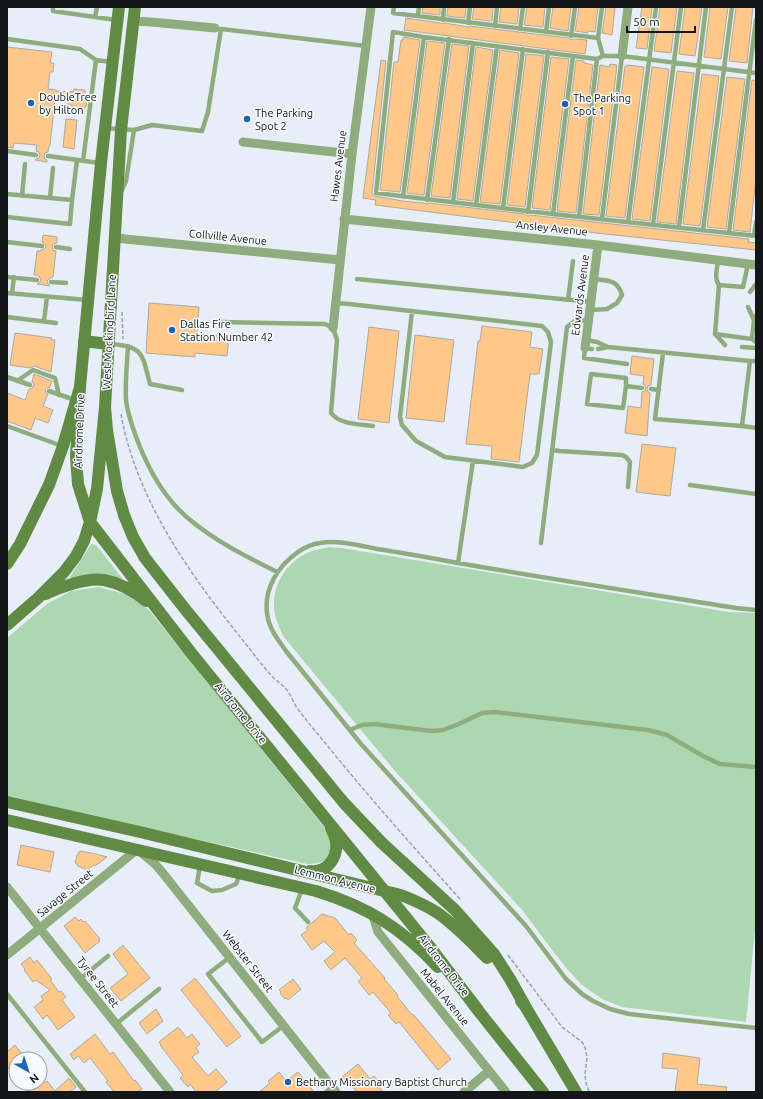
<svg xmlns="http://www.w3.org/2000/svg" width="763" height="1099" font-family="Ubuntu,sans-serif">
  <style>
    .green { fill: #add7b0 }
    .building { fill: #fdc889; stroke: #b0a9a1 }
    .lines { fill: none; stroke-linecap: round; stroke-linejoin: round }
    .path { stroke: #9da2a9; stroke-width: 1.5; stroke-dasharray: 4 2; stroke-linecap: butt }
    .service { stroke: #8fac7e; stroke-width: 4.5 }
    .minor { stroke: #8fac7e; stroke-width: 9 }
    .secondary { stroke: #618b45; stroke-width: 12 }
    .poi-dot { fill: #1c63b3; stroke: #f8fbfe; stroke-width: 1.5 }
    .labels { text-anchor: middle; stroke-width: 3; stroke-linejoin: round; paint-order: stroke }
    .poi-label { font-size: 11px; fill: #141619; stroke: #f8fbfe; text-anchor: start }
    .street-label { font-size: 11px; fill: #141619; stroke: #f8fbfe }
  </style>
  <rect width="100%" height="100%" fill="#e7eef7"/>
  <path class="green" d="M91 544 96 545 122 578V580L71 578 70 577Z
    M329 547 342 548 729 612 756 613V920L746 1022 622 1007 602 999 582 985 568 970 549 946 523 911 395 771 283 636C280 629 277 622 275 615 270 591 283 565 305 554 312 550 321 549 329 547Z
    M99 587 125 594 148 609 332 837C333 858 328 863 307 864L7 797V638L47 604 71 591Z"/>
  <path class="building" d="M423 7H440V15L422 13Z
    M448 7H466L465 18 447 16Z
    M474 7H493L492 21 472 19Z
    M501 7H519L517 24 499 22Z
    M527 7H545L543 27 524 25Z
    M553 7H571L568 31 550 28Z
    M579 7H598L595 32 588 31V33L575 31Z
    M606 7H615L612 35 602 33Z
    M642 7H652L647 49 636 48Z
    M660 7H677L671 53 654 51Z
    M685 7H702L695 56 679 54Z
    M710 7H728L721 59 704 57Z
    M736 7H753L747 63 729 61Z
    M406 18 440 23 442 24 445 23 468 27 470 26 568 38 571 40 573 39 587 40 585 54 404 30Z
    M403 37 420 40 400 192 380 190 394 62H398L401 40H403Z
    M427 41 445 43 424 195 407 193Z
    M452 44 469 46 450 198 431 196Z
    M7 47 52 52 50 63H54L53 72H50L48 89 56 90V91L73 92 74 89 85 90V94L88 95 86 107H84V110L72 109V105H68V100L55 99 50 146H49L48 152 45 153 44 156 45 159 47 160V162L35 160 36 159 39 158 40 155 39 152 36 151 37 145 14 143 13 148 7 147Z
    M476 47 493 50 473 201 457 199Z
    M500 50 519 53 500 204 480 202Z
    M526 54 544 56 525 207 507 205Z
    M551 57 569 59 550 210 532 208Z
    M381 60 386 61 372 193 374 196 403 201 424 203 427 204 429 203 525 214 528 216 530 215 749 239 748 242 756 243V250L596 233 375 205 376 200 363 198Z
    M576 60 584 61V63L593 65 576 213 557 211Z
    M610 64 617 65 599 215 583 214 600 65 609 67Z
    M627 65 644 67 625 218 606 216 625 66H627Z
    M652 67 668 69V70H669L650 221 632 219Z
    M677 71 694 73 676 224 657 222Z
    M702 74 719 76 700 226 683 224Z
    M727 77 745 79 726 229 707 227Z
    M752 80 756 81V179L750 232 733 230Z
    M66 119 77 120 74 149 63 147Z
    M43 235 57 237V243L54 244 52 246 53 250 56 251 53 277H52L51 278 49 279 47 281 48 284 50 286 37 284 40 282 41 279 37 275H34L37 251H41V250L44 249 46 247 45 244 42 242Z
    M149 303 199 307 197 334 229 337 227 356 195 353V357L146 353Z
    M482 326 532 332 530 347 543 349 539 374H530L519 462 491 459 492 446 466 444 478 341H480Z
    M369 327 399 331 389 423 358 419Z
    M15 333 52 338 51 340H55L51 372 34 366 30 368 10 365Z
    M415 335 454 340 444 422 406 418Z
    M632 356 654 359 651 385 648 386 647 389 648 392 650 393 647 436 625 433 628 406 641 408 642 392 645 391 646 388 645 386 643 384 644 376 630 374Z
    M34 374 52 381 50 387 47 388 45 390 46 393 48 394 43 406 53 410 48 423 35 418 31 430 7 421V393L25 400 29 389H31L33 387 34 384 32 382Z
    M642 444 676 448 670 496 636 492Z
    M21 845 54 852 50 872 17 865Z
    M80 851 96 854 107 857 95 866 94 865 87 870 78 866 75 862 77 857H76Z
    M322 914 335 918 349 935 351 933 357 940 354 943 385 978 384 979 398 995 397 996 412 1015 413 1014 451 1059 438 1070 399 1022 396 1024 388 1015 391 1013 373 992 369 995 358 981 362 978 345 958 331 970 324 961 335 952 324 941 312 950 301 935 308 930 306 928Z
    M75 917 79 921 81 919 83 922 85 921 100 939 98 940 100 941 85 953 64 926Z
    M123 945 150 978 121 1001 110 988 128 974 113 954Z
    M30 957 34 963 37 960 52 979 50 980 59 992 61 991 66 997 62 1000 75 1017 58 1030 47 1015 43 1019 34 1007 43 1000 41 996 50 990 36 980 33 982 24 970 25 969 21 964Z
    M195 978 241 1036 227 1047 181 990Z
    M293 979 301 989 288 1000 286 998 285 999 280 993 281 992 279 990Z
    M156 1009 163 1021 147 1034 139 1023Z
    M178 1027 187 1038 192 1034 200 1044 196 1048 199 1052 192 1057 208 1076 216 1069 227 1082 215 1092H196L190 1084 188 1087 180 1078 183 1075 160 1045H161L159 1042Z
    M95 1034 110 1054 113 1052 134 1081 135 1080 142 1089 138 1092H114L106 1082 108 1081 90 1058 84 1063 78 1056 74 1060 70 1054Z
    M15 1045 26 1059H16V1078L7 1067V1052Z
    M663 1053 700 1058 697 1084 727 1087 726 1092H675L678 1069 662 1068Z
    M358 1064 370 1079 374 1076 381 1085 379 1087 383 1092H357L351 1085 350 1086 342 1077Z
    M279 1072 286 1081 298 1072 314 1092H259L270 1083 268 1081Z
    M69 1078 76 1087 70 1092H28L21 1083H44L47 1081 55 1091Z"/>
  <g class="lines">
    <path class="path" d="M122 312 123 339
      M121 414C136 498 188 572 241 638 251 650 260 663 271 675 276 681 282 684 287 690 291 695 293 702 297 708 309 724 322 739 335 755 375 804 417 851 460 899
      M508 955 562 1027 582 1042 585 1047 587 1057 585 1075 586 1083 589 1092"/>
    <path class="service" d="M53 7V11L116 20
      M394 7 393 13 598 38
      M602 7 598 38 603 56
      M418 16 419 7
      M95 17 97 7
      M443 20 444 7
      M468 23 470 7
      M495 26 497 7
      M520 29 523 7
      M546 32 549 7
      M571 36 575 7
      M424 37 393 32 376 193 553 214 756 236
      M7 39 80 49 96 60
      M105 128 134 130 152 125 202 131 208 112 221 29 366 46
      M7 151 36 155
      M48 156 100 163
      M83 161 96 60 111 62
      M122 190 126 181 134 130
      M7 194 72 200 77 160
      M22 196 25 164
      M403 197 424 37 597 59 603 56H622L756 73
      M50 198 53 168
      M427 200 449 39
      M453 202 473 43
      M476 205 497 46
      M503 208 523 49
      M528 212 548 52
      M553 214 573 56
      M7 217 70 224 72 200
      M579 217 597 59
      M602 219 622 56
      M628 222 656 7
      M653 225 681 7
      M679 227 706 7
      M703 230 732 7
      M729 233 756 20
      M754 236 756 222
      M7 242 42 246
      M56 247 70 249
      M718 261C717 269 714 279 719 285L743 287 748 264
      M7 277 37 280
      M357 279 592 302
      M51 282 66 283
      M719 285 715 334 752 339 756 342
      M750 292 756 284
      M7 293 87 300
      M12 293 14 277
      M568 300 573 261
      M336 303 349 304 542 326 548 332 551 342 537 455 532 463 523 467 445 457 416 441 402 425 400 417 412 311
      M748 307 754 320
      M591 310 607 309 617 303 622 295C617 279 609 281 594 279
      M7 317 56 323
      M44 321 47 297
      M221 322 325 324 333 328 337 340 331 413C340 425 360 424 373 426
      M715 334 725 345
      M752 339 754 320 756 316
      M586 340 597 342 608 347
      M110 344C144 346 142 354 150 384L182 390
      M128 346C127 364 125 382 126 400 128 416 134 432 140 447 151 474 166 500 189 519 215 541 247 557 277 572
      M742 347 756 348
      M592 349 585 348 584 358 627 364
      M598 349 608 347 750 361 742 426 655 419 663 353
      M750 361H756
      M7 377 30 385
      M17 381 33 370 55 378 59 395
      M626 386 623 408 587 404 591 374 626 378V386L642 388
      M651 389 659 390
      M49 391 75 400
      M7 426 62 446
      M742 426 756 428
      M552 450 560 451 622 455 626 457 630 462 628 487
      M690 485 756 494
      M541 543 567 327 576 320 589 321
      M458 563 473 461
      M756 610 736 608C643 593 550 579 458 563 431 558 404 553 377 549 358 545 339 540 320 543 312 544 304 548 298 552 278 566 264 588 267 613 268 627 278 640 286 651L361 744 526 926 566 979 582 994 593 1001 610 1009 629 1014 756 1028
      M350 730 362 725 374 724 432 731 443 730 459 724 482 713 495 712 648 730 667 735 703 756 720 764 756 767
      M200 866 197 883 212 891 222 890 236 884 240 874
      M302 889 295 908 308 922
      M230 957 208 974 262 1042 283 1026
      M80 979 108 956
      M7 994 85 1092
      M116 1024 159 989
      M326 1092 332 1087"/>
    <path class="minor" d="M133 21 151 22 215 28
      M622 56 628 7
      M243 142 352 154
      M344 219 598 245 756 265
      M114 237 125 239 340 260
      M333 328 352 154 371 7
      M585 348 598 245
      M7 887 170 1092
      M372 913 378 932 506 1092
      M7 955 129 856 137 849 155 864 162 872 336 1092
      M464 1092 489 1071"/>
    <path class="secondary" d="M84 341 108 344
      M80 387 76 456 77 471 78 484 90 522 192 654 430 947 478 1010
      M105 407 107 430 117 491 124 515 133 537 145 558 185 609 344 803 382 843 455 910 494 954 510 979 525 1006
      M7 564 20 544 49 485 63 446 80 387 101 163 119 7
      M46 594C60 587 88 577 104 580 120 583 134 591 146 601
      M7 625 38 598 64 572 76 556 84 541 90 522 97 489 105 407 121 130 135 7
      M7 802 140 832 401 895C415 901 431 907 443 917 459 929 473 944 487 958
      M7 820 316 891C368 907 400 927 438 967
      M310 871C328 873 338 857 336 841 335 837 333 832 331 828
      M521 1001 525 1006 576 1092
      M473 1004 543 1092"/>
  </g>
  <g class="poi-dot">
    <circle cx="31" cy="103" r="4"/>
    <circle cx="565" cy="104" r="4"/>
    <circle cx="247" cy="119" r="4"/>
    <circle cx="172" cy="330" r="4"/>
    <circle cx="288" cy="1082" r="4"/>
  </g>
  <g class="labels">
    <g class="poi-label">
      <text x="39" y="101">DoubleTree<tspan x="39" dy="13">by Hilton</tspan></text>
      <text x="573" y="102">The Parking<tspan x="573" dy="13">Spot 1</tspan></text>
      <text x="255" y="117">The Parking<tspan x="255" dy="13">Spot 2</tspan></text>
      <text x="180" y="328">Dallas Fire<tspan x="180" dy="13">Station Number 42</tspan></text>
      <text x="296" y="1086">Bethany Missionary Baptist Church</text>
    </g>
    <g class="street-label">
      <text transform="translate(338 166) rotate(-83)" y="4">Hawes Avenue</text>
      <text transform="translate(552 228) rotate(6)" y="4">Ansley Avenue</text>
      <text transform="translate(228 237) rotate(6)" y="4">Collville Avenue</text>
      <text transform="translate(580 295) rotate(-83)" y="4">Edwards Avenue</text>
      <text transform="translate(109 332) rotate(-87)" y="4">West Mockingbird Lane</text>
      <text transform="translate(79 431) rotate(-88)" y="4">Airdrome Drive</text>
      <text transform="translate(241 713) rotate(51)" y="4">Airdrome Drive</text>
      <text transform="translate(335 879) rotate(14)" y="4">Lemmon Avenue</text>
      <text transform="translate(65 893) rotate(-39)" y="4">Savage Street</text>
      <text transform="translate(248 961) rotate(52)" y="4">Webster Street</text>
      <text transform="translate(444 965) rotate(52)" y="4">Airdrome Drive</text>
      <text transform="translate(98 982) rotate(52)" y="4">Tyree Street</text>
      <text transform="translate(445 997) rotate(51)" y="4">Mabel Avenue</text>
    </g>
  </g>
  <rect width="763" height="1099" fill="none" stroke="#141619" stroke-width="16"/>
  <g transform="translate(28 1071) rotate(141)"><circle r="19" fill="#f8fbfe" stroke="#9d9fa2"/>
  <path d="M0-3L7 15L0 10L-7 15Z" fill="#1c63b3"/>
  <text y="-6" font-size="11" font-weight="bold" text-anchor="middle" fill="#141619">N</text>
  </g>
  <path d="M627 26v6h68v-6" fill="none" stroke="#141619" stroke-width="2"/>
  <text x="633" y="26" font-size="12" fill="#141619" stroke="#f8fbfe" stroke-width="3" paint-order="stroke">50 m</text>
</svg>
